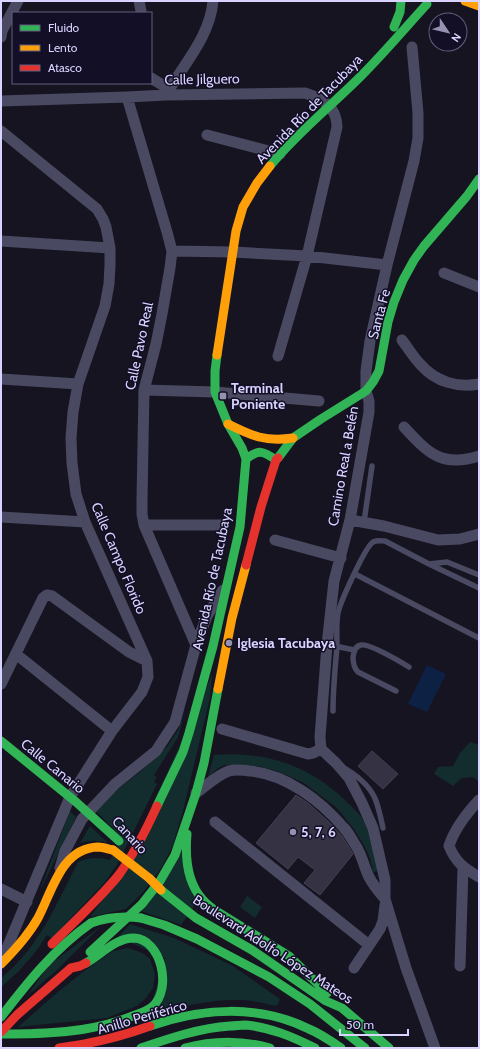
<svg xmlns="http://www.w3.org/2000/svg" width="480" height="1049" font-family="Cabin,sans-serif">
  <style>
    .green { fill: #132c2d }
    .water { fill: #0d2144 }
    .building { fill: #343243; stroke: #433f54 }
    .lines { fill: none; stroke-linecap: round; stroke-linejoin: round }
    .lane { stroke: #4a4962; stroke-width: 5.5 }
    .street { stroke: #4a4962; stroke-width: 11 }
    .fast { stroke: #30b455; stroke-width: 9 }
    .slow { stroke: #ff9f0a; stroke-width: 9 }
    .jam { stroke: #e5322d; stroke-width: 9 }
    .fast-bridge { stroke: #30b455; stroke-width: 9 }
    .slow-bridge { stroke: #ff9f0a; stroke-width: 9 }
    .jam-bridge { stroke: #e5322d; stroke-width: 9 }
    .poi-dot { fill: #9591b1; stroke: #130f26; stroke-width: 1.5 }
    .labels { text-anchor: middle; stroke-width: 3; stroke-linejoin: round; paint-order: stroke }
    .street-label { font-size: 14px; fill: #d9d4ff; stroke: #130f26 }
    .poi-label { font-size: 14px; font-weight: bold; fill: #d9d4ff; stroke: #130f26; text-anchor: start }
  </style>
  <rect width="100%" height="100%" fill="#161421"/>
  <path class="green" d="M212 675 210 698 183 811 173 845 162 867 144 891 126 909 90 917 119 878Z
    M184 715 178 737 154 775 157 777 154 782 157 784 117 865 105 882 52 938 47 935 37 950 19 971 1 987V978C38 949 57 903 78 862 89 857 98 857 110 860L122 838 96 811 118 789 141 771 167 747 178 730Z
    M470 742 479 745V782L473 777 462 778 453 786 434 774 438 767 453 766 460 753Z
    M214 755C266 751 310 765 348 803 354 809 362 816 366 824 373 835 376 858 379 871L373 872 370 858 364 845 354 829 337 808 304 783 280 772 258 766 236 765H225L218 768 208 777Z
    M70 811 76 817 39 893Z
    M90 826 108 843C98 840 90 840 80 843Z
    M182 848 197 902 181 925 141 911Z
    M247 896 262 907 255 918 240 907Z
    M130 924 174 938 233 966 280 999 277 1006C266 1004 254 1001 243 1000 208 999 179 1006 147 1019L165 958 118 937Z
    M101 926 57 970 27 996 49 965Z
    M128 948 137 951 144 954 150 959 155 974 153 988 146 998 137 1006 107 1018 18 1027 59 991 84 971 113 951Z"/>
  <path class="water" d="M427 665 446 674 427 712 408 704Z"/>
  <path class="building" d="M372 751 398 774 383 789 358 766Z
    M296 795 309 804 330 823 342 836 353 854 320 895 304 883 315 870 298 857 288 869 256 843Z"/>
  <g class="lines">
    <path class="lane" d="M364 522 372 466
      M429 564 447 562 479 575
      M355 574 479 638
      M335 646 354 650
      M396 691 358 672C354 668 353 663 353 657 354 652 355 646 361 645 369 643 401 662 409 667
      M333 711C333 690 335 668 337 647 337 636 336 624 338 613 340 603 365 547 373 542 377 540 381 541 385 541L429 564 479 588
      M346 769C359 777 371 787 376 801 379 809 381 819 383 828"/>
    <path class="street" d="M139 1 141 11V13
      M1 37 2 31 18 1
      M151 78 169 89
      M166 95C183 65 210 37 213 1
      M127 97 167 232 172 251 170 268 162 314 156 344 144 390 142 500V514L144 525 196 645
      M1 101 127 97 166 95 305 93C323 99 337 107 337 127L307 256 278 356
      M1 131 97 209 103 219 106 227 110 248V265L109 284 105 306 78 384 73 412 71 438 72 463 76 494 85 522 147 661 148 677 142 692 112 731 70 797 2 960
      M207 135 280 154
      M1 241 110 248
      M172 251 233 252 307 256 387 265
      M444 273 479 287
      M402 340C408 348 414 358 421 365 436 382 458 388 479 384
      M1 379 78 384
      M144 390 215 392 319 401
      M404 427C428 453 442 468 479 456
      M1 517 85 522
      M350 520 384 526 438 540 460 539 479 534
      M144 525H222
      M275 540 341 558
      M16 654 112 731
      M1 684 43 598 47 595 52 596 129 652 147 661
      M222 729 308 754 313 753 321 749
      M321 749 320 737 327 645 334 581 350 520 369 412V401L366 391V371L370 341 387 265 414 161 418 138V113L412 47
      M321 749 336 763 349 778 362 803 373 828 385 880V899L406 968 435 1048
      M196 793C206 786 217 775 229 771 235 769 243 770 250 771 286 774 321 801 344 828 349 833 352 840 356 846 362 855 364 867 369 877 373 885 379 892 385 899
      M479 800C467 813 454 830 449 846 456 863 464 868 479 877
      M215 822 369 945
      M60 868 65 851 82 819 115 784 156 751 175 722 196 645 207 616 223 590
      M1 889 27 902
      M460 966 463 868
      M354 968 380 929 383 921 385 905"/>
    <path class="fast" d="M394 27 400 12 401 1
      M270 166C297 133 331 106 361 76 384 53 405 28 427 4
      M278 458 293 438 321 419 366 391 373 382 379 371 388 322 394 302 403 280 414 260 424 246 467 196 479 179
      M246 459C259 449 263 451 276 460
      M1 741 76 802 119 841
      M157 806 183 752 189 733 213 646 240 527 246 459 242 448 228 424 215 392V371L217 355
      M187 834C185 857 187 883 203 900 206 904 210 906 213 909L289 956 327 993
      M161 890 196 918 252 950 326 1001 342 1008 389 1048
      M141 918 164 925 197 939 269 977 310 1004 365 1048
      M90 952 142 904 160 881 175 855 196 793 204 763 218 689
      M1 1017C28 982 54 949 91 923
      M1 1034C44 1034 89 1033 130 1017 137 1014 146 1012 152 1007 173 989 161 939 134 938 115 938 101 955 86 963
      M185 1048C214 1040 241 1040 270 1048"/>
    <path class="slow" d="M465 1 479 6
      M217 355 236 231 243 207 257 183 270 166
      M228 424C252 436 265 442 293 438
      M218 689 232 618 246 565
      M1 964C15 950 28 936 38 918 52 892 61 848 98 847 103 847 108 849 113 850"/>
    <path class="jam" d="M246 565 261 507 276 460 278 458
      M52 944C74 922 98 900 118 876 132 857 147 828 157 806
      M1 1032 17 1015 71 968 80 966 86 963"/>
    <path class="fast-bridge" d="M91 923C108 917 124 916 141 918
      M150 1026C201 1008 259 1004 309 1029 321 1034 331 1041 341 1048
      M141 1048C170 1038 200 1028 230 1026 235 1026 240 1025 245 1025 270 1027 293 1037 315 1048"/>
    <path class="slow-bridge" d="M113 850 149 878 161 890"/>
    <path class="jam-bridge" d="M59 1048C91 1044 120 1037 150 1026"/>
  </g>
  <g class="poi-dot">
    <rect x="219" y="392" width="8" height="8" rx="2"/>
    <circle cx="229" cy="643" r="4"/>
    <circle cx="293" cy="832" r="4"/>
  </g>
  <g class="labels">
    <g class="street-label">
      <text transform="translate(202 79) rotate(-1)" y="5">Calle Jilguero</text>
      <text transform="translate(309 109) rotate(-46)" y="5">Avenida Río de Tacubaya</text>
      <text transform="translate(379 314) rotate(-75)" y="5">Santa Fe</text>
      <text transform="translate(139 346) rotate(-78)" y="5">Calle Pavo Real</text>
      <text transform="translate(343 466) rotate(-80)" y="5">Camino Real a Belén</text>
      <text transform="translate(119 558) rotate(67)" y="5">Calle Campo Florido</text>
      <text transform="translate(212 579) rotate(-78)" y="5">Avenida Río de Tacubaya</text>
      <text transform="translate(53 766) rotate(39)" y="5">Calle Canario</text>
      <text transform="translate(130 835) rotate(48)" y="5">Canario</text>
      <text transform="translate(273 949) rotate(33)" y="5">Boulevard Adolfo López Mateos</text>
      <text transform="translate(142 1017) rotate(-16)" y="5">Anillo Periférico</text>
    </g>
    <g class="poi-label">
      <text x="231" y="393">Terminal<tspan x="231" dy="16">Poniente</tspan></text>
      <text x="237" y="648">Iglesia Tacubaya</text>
      <text x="301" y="837">5, 7, 6</text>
    </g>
  </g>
  <rect width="480" height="1049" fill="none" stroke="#d9d4ff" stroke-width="4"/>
  <rect x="12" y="12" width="140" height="72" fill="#130f26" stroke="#625e7d"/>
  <rect x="20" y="25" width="20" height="6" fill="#30b455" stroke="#625e7d"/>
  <text x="48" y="32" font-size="12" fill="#d9d4ff">Fluido</text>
  <rect x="20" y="45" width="20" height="6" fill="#ff9f0a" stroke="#625e7d"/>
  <text x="48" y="52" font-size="12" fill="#d9d4ff">Lento</text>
  <rect x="20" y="65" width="20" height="6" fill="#e5322d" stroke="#625e7d"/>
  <text x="48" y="72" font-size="12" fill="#d9d4ff">Atasco</text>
  <g transform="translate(448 32) rotate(125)"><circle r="19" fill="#130f26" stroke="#625e7d"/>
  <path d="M0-3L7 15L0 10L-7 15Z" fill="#9591b1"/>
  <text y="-6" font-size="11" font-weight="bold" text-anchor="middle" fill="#d9d4ff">N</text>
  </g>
  <path d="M340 1029v6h68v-6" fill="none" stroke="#d9d4ff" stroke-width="2"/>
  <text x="346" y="1029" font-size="12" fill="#d9d4ff" stroke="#130f26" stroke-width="3" paint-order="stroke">50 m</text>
</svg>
